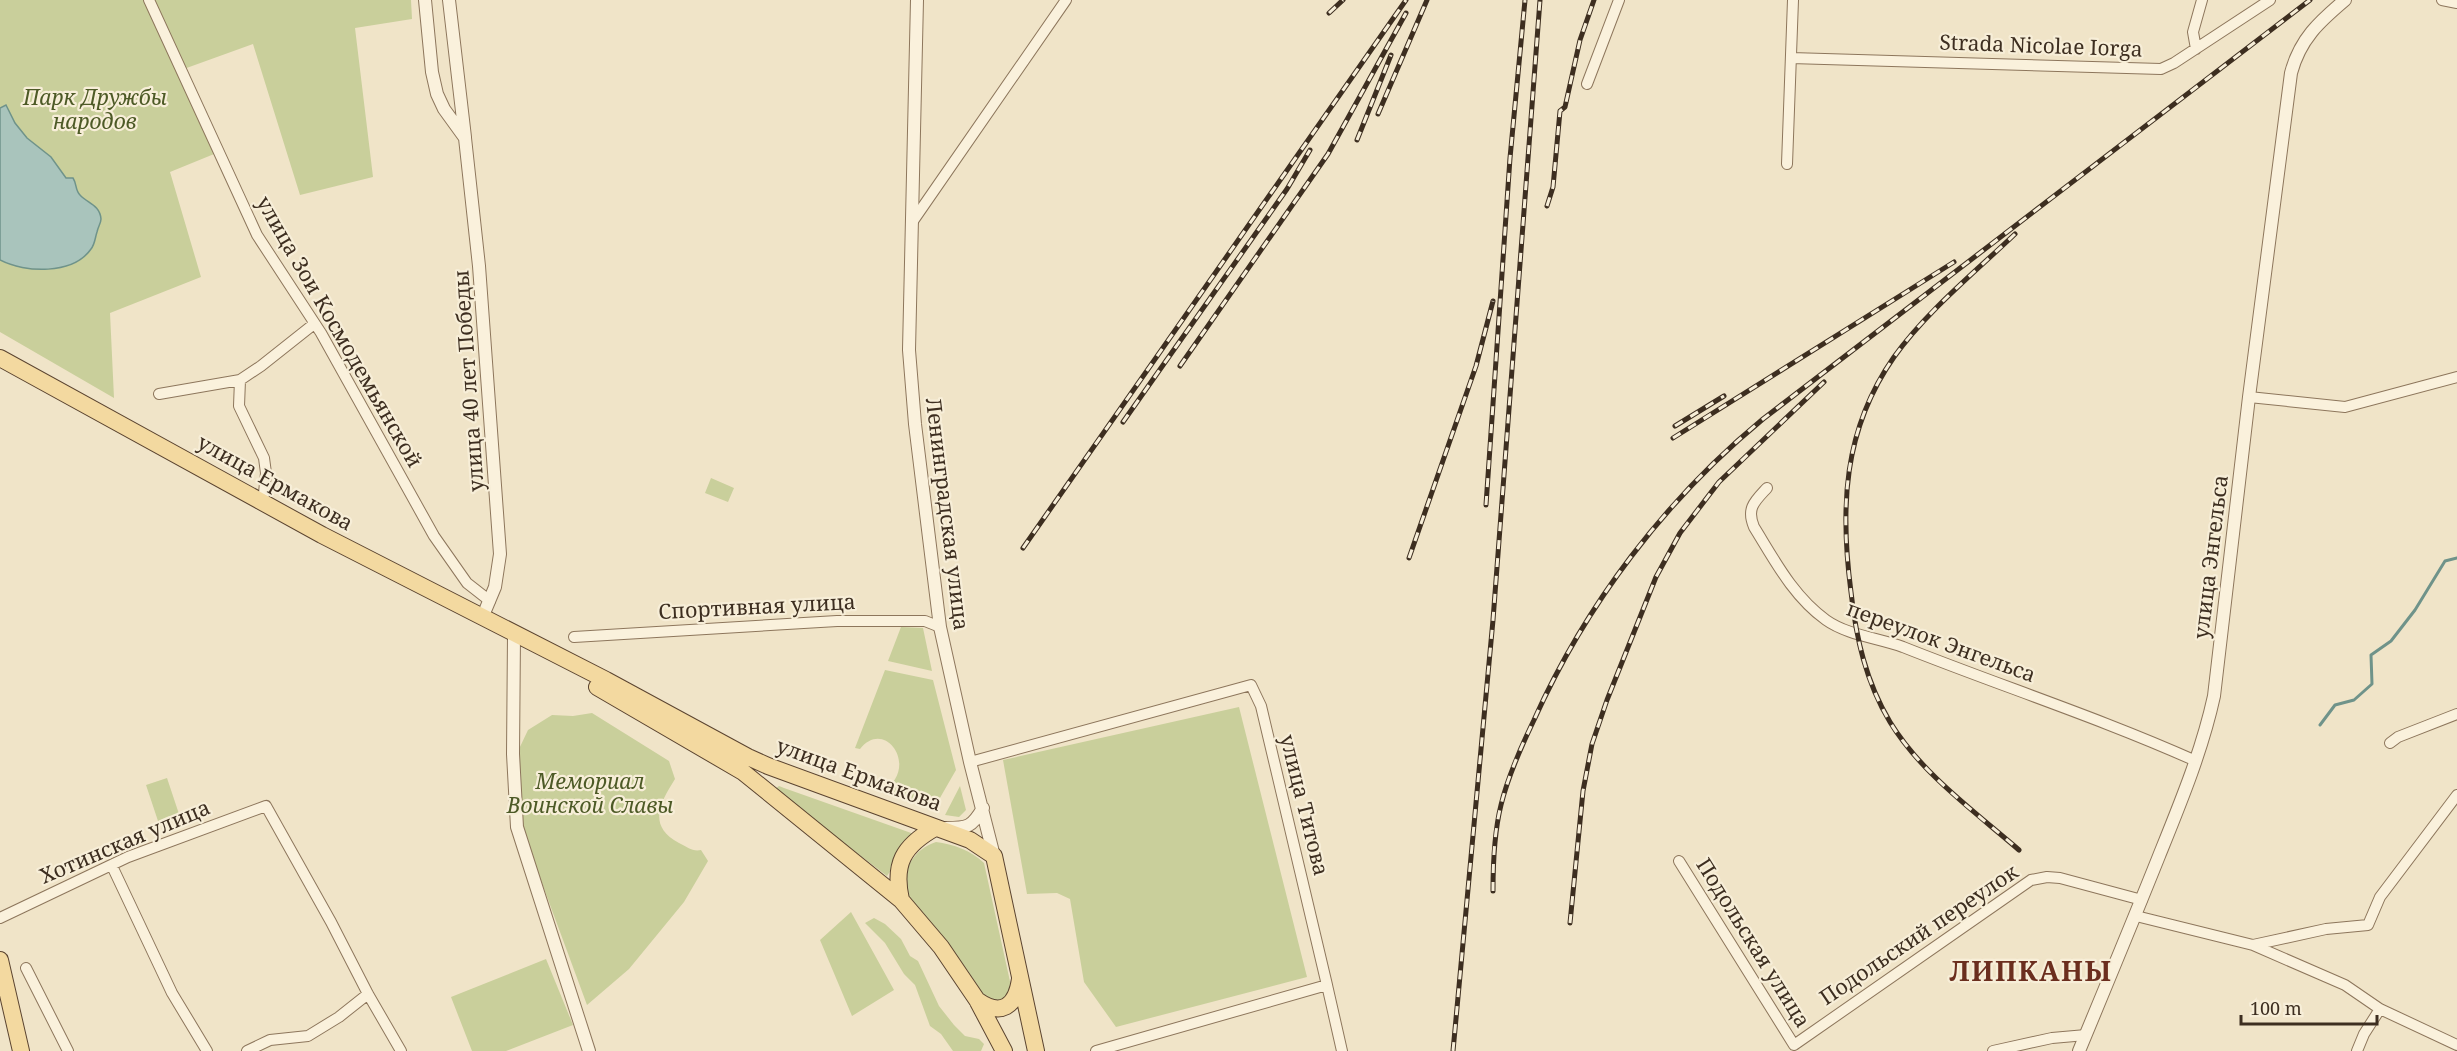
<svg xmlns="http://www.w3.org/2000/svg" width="2457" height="1051" font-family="'Noto Serif',serif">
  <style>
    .green { fill: #c9cf9b }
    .water { fill: #a9c4bc; stroke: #6f938a; stroke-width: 1.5 }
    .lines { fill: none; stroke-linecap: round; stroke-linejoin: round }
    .stream { stroke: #6f938a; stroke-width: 3 }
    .minor-casing { stroke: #8d765c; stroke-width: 12 }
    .tertiary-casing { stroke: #8d765c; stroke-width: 14 }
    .primary-casing { stroke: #5b4430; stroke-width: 18 }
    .minor { stroke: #faf1dc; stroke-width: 10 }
    .tertiary { stroke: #faf1dc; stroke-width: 12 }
    .primary { stroke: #f3d9a0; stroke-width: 16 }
    .rail-casing { stroke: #3d2e20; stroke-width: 5 }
    .rail { stroke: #f7eed8; stroke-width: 3; stroke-dasharray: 9; stroke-linecap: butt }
    .labels { text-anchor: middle; stroke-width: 4.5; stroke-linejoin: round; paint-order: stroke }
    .street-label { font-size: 21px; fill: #3d2e20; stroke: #f7eed8 }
    .park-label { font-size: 21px; font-style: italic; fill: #4d5a26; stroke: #f7eed8 }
    .district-label { font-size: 27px; font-weight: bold; letter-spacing: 1.5px; fill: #6b2e1e; stroke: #f7eed8 }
  </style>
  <rect width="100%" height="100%" fill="#f0e4c8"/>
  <path class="green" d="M0 0H411L412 19 355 28 373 177 300 195 253 44 181 70 219 152 170 172 201 277 110 313 114 398 0 332Z
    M711 478 734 488 728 502 705 493Z
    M901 627 923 628 932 671 888 661Z
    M885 670 933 680 956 770 933 810 880 792C922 771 886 716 860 749L855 748Z
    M1239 707 1307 977 1116 1027 1084 982 1070 899 1057 893 1027 894 1003 760Z
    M592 713 669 761 675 779C660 803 647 826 679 843 687 847 693 852 701 850L708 861 684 902 629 969 587 1005 522 829 519 749 528 730 552 715 573 716Z
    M167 778 179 814 158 821 146 785Z
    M779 786 784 788 914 834 887 876 781 795 775 789Z
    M960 786 966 810 959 817 945 815Z
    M936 842C953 844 972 851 984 863L1011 986 1006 998 997 1001 986 999C962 960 936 925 903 891 904 868 914 849 936 842Z
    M851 912 894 990 852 1016 820 940Z
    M874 918 885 924 901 939 910 956 918 961 939 1006 954 1025 965 1036 979 1039 984 1044 981 1051H953L941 1034 930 1026 915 985 904 974 885 943 865 923Z
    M546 959 573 1025 506 1051H472L451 997Z"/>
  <path class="water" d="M6 105 15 123 27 138 51 157 66 178H73C77 184 75 190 80 195 87 203 100 205 101 219 101 223 98 227 97 232 95 238 95 244 91 249 73 275 25 273 0 260V108Z"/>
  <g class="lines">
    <path class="stream" d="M2320 725 2335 705 2354 700 2372 684 2371 655 2391 641 2415 610 2445 561 2457 558"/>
    <g class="minor-casing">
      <path id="minor" d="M149 0 257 235 321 333 434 536 467 583 490 601
        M2442 0 2457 3
        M2196 49 2193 32 2202 0
        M1791 58 2161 69 2174 63 2270 0
        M1587 84 1619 0
        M1787 164 1793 0
        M913 221 1066 0
        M240 380 239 406 264 458 266 473 263 503
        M159 394 240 380 261 366 314 324
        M2249 397 2345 407 2457 377
        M1767 488C1755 501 1746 508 1754 527 1775 561 1793 596 1826 620 1847 635 1878 638 1903 647 2001 686 2100 718 2196 761
        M574 637 837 621H925L940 627
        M2390 743 2398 737 2457 714
        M970 762 1251 685 1261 706 1327 985 1096 1051
        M1679 861 1794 1045 2031 880 2047 877 2060 878 2142 900
        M112 866 172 993 207 1051
        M2136 916 2253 945 2345 985 2380 1009 2457 1045
        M0 918 128 857 266 806 331 922 368 994 401 1051
        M2253 945 2326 929 2368 925 2380 897 2457 795
        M26 968 68 1051
        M1327 985 1342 1051
        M247 1051 270 1040 308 1036 339 1017 368 994
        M1993 1051 2052 1038 2086 1035
        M2357 1051 2364 1034 2380 1009"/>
    </g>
    <g class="tertiary-casing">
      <path id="tertiary" d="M425 0 432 72 437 94 444 109 465 138 479 266 500 554 495 587 482 618
        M449 0 465 137
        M917 0 909 350 915 424 940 627 970 762 994 856
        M514 635 513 754 517 827 589 1051
        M946 828C968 828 972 827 983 808
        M2079 1051C2106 986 2133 921 2159 856 2180 804 2202 751 2214 696L2249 397 2291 73C2300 39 2319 22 2345 0"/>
    </g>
    <g class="primary-casing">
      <path id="primary" d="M0 358 322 535 606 680 748 757 768 766 970 840 994 856 1036 1051
        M597 687 743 772 901 900 941 947 977 1000 1004 1051
        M901 900C893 864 903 846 935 828
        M0 960 21 1051
        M977 1000C1001 1017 1016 1007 1020 979"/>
    </g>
    <use href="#minor" class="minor"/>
    <use href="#tertiary" class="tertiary"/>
    <use href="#primary" class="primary"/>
    <g class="rail-casing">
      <path id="rail" d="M1329 13 1343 0
        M1378 114 1427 0
        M1357 140 1391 55
        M1547 206 1553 187 1560 111 1565 107 1580 40 1594 0
        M2015 234C1975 272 1926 312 1894 357 1843 430 1840 508 1851 592 1856 638 1866 682 1890 722 1921 773 1974 811 2019 850
        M1180 366 1328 154 1406 13
        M1123 422 1287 189 1310 150
        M1675 426 1724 396
        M1673 438 1954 262
        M1486 505 1510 158 1525 0
        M1023 548 1406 0
        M1409 558 1476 366 1493 301
        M1493 891C1493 862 1494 833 1501 805 1508 776 1521 747 1534 720 1586 604 1665 500 1763 419L2310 0
        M1570 923 1583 791 1592 744 1607 700 1656 577 1680 533 1719 482 1824 382
        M1453 1051 1493 620 1540 0"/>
    </g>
    <use href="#rail" class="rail"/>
  </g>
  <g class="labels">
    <g class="street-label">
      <text transform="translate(2041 46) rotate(2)" y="7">Strada Nicolae Iorga</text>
      <text transform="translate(339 332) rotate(60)" y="7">улица Зои Космодемьянской</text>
      <text transform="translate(469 381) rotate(-94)" y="7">улица 40 лет Победы</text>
      <text transform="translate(275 483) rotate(29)" y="7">улица Ермакова</text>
      <text transform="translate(947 514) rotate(83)" y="7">Ленинградская улица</text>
      <text transform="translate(2211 557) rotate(-83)" y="7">улица Энгельса</text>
      <text transform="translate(757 607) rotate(-3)" y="7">Спортивная улица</text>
      <text transform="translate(1941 642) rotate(20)" y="7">переулок Энгельса</text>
      <text transform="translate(859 775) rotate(20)" y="7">улица Ермакова</text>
      <text transform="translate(1304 805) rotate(76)" y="7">улица Титова</text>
      <text transform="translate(125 842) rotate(-23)" y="7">Хотинская улица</text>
      <text transform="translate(1919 935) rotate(-34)" y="7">Подольский переулок</text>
      <text transform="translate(1753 943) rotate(58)" y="7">Подольская улица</text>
    </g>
    <g class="park-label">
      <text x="95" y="105">Парк Дружбы<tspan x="95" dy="24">народов</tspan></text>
      <text x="590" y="789">Мемориал<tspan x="590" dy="24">Воинской Славы</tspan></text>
    </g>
    <g class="district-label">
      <text x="2031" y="981">ЛИПКАНЫ</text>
    </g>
  </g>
  <path d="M2241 1015v9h136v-9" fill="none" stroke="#3d2e20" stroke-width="3"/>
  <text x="2250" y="1015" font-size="18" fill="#3d2e20" stroke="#f7eed8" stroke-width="4.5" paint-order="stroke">100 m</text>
</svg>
